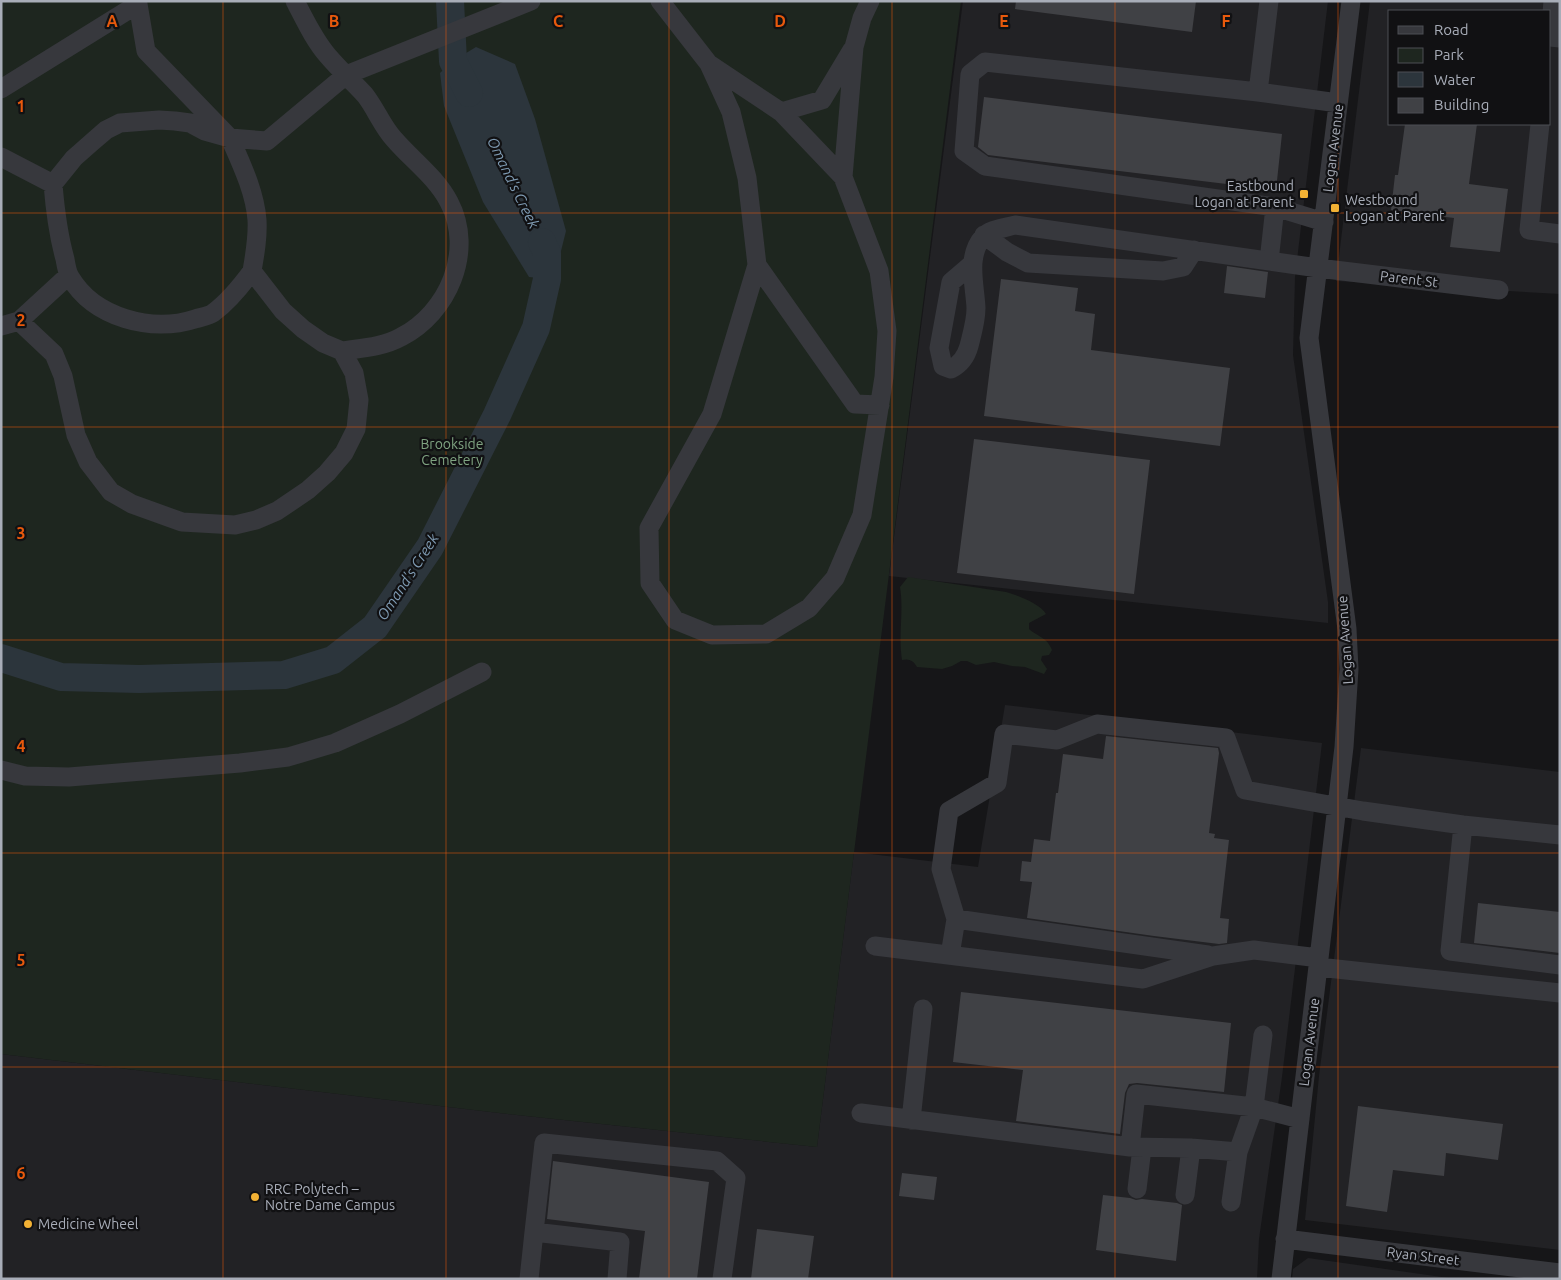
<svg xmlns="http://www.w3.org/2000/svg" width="1561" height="1280" font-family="Ubuntu,sans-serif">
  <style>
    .built { fill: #222225; fill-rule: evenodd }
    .green { fill: #1e261f }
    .water { fill: #2c353c }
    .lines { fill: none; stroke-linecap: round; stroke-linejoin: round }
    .river { stroke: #2c353c; stroke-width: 28 }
    .building { fill: #404145 }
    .minor { stroke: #37383d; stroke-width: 19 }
    .grid { fill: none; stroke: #e8590c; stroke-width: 1; stroke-opacity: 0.55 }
    .poi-dot { fill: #f2b134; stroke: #111113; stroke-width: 2 }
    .labels { text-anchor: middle; stroke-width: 4.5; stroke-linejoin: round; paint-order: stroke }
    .street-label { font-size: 14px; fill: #a8adb8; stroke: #111113 }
    .poi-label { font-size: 14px; fill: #a8adb8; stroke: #111113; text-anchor: start }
    .park-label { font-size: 14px; fill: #7fa381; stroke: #111113 }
    .water-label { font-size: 15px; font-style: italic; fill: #7f9bb3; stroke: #111113 }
    .grid-label { font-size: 16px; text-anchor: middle; font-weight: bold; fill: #e8590c; stroke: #111113; stroke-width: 4.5; stroke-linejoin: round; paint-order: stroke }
  </style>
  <rect width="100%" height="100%" fill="#161618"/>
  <path class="built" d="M963 1H1328L1295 277 1293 355 1328 602V623L889 576Z
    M1370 1H1560V294L1336 281ZM1390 11H1550V124H1390Z
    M1005 705 1322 743 1282 1077 1259 1239 1257 1279H1V1054L517 1115 817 1147 854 852 978 867Z
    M1361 748 1560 772V1250L1305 1220 1319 1076Z
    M1308 1258 1456 1279H1292L1293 1269Z"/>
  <path class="green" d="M1 1H961L817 1147 517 1115 1 1054Z
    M908 577 1006 592C1017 595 1041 604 1046 614L1029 623V629C1038 637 1047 637 1052 650L1049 655 1042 656 1041 660 1047 669 1044 674 1025 667 1012 666 994 662 976 665 967 661H961L952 666 942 669 917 667C914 661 909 658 902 660 898 635 904 611 900 587Z"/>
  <path class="water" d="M476 47 515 64 535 119 566 231 556 271 547 279 529 277 483 202 444 106 440 73 453 61Z"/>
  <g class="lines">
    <path class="river" d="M450 1 453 61 469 93
      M1 658 61 677 139 679 284 675 333 660 375 627 430 547 497 415 536 328 547 279V253L542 242"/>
  </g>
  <path class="building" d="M1016 1H1196L1192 32 1015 9Z
    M984 97 1282 134 1276 190 988 155 978 147Z
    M1405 124H1477L1469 184 1508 189 1500 252 1450 247 1454 218 1391 210 1395 175H1398Z
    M1227 266 1268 272 1265 298 1224 293Z
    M1001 279 1078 288 1075 311 1095 314 1091 350 1230 368 1220 446 984 416Z
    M974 439 1150 460 1134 594 957 573Z
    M1106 736 1218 748 1219 753 1209 833 1215 834 1214 838 1229 840 1220 918 1229 919 1227 943 1219 944 1154 936 1027 918 1032 882 1020 881 1022 861 1031 862 1034 839 1050 841 1056 793H1058L1063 754 1103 759Z
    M1478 903 1560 912V953L1474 943Z
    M961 992 1231 1023 1224 1092 1137 1083 1129 1084 1125 1093 1120 1134 1016 1121 1023 1070 953 1062Z
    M1358 1106 1503 1124 1498 1160 1446 1153 1444 1176 1393 1170 1387 1212 1346 1206Z
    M553 1161 709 1182 697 1279H639L645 1231 547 1219Z
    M902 1173 937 1177 934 1200 899 1196Z
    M1103 1195 1130 1198 1136 1200 1142 1199 1177 1203 1182 1205 1176 1261 1096 1250Z
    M757 1229 814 1236 808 1279H751Z"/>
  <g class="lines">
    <path class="minor" d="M295 1C305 20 314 40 328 56 340 70 353 82 365 95 376 109 382 126 394 139 412 160 436 177 449 202 475 251 448 313 401 337 383 347 362 348 342 351
      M660 1 709 64 731 112 747 178 757 265 712 414 649 528 650 583 675 620 712 635 766 634 809 608 835 578 862 515 884 377 887 331 879 271 843 177 854 47 862 18 870 1
      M1269 1 1258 92 1338 103
      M1553 1 1550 37 1560 38
      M709 64 781 112 822 100 852 50
      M1 89 138 4 146 51 230 138 267 141 346 75 531 1
      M1258 92 985 62 970 74 964 151 985 166 1275 207 1324 222
      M781 112 843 177
      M1540 124 1529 230 1560 234
      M1 157 53 184C55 209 58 234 65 259 66 265 67 272 70 277 94 318 152 333 195 319 201 317 209 316 213 313 228 302 241 286 252 271L283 311 303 329 323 343 342 351 354 373 359 400 356 429 344 453 327 473 308 490 277 511 256 520 235 525 182 522 132 504 111 492 88 462 76 435 63 376 54 354 19 321 1 326
      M53 184 74 158 91 143 106 130 120 123 159 120 175 121 190 123 205 131 230 138C241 163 255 192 257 220 258 237 255 254 252 271
      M984 235 1007 252 1028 263 1163 271 1183 267 1194 250
      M1269 261 1275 207
      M972 264 951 282 939 348 943 366 951 369C961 364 966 357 969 346 972 334 976 321 976 308 975 285 966 256 983 237 990 229 1005 228 1015 225L1318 268 1499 290
      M757 265 855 404 880 405
      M19 321 69 275
      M1 770 25 776 69 777 240 763 288 757 335 743 400 714 482 672
      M1463 825 1450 951 1560 965
      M956 919 941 869 949 811 997 783 1004 734 1057 740 1097 724 1226 738 1245 790 1363 811 1463 825 1560 835
      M875 946 1143 979 1213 956 1254 950 1319 958
      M950 955 956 919 1208 955
      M1318 967 1560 993
      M861 1113 1130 1147 1191 1148 1238 1152 1254 1107 1300 1119
      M911 1120 923 1009
      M1130 1147 1136 1094 1254 1107 1263 1035
      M1137 1189 1142 1148
      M1185 1195 1191 1148
      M1231 1202 1238 1152
      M534 1232 544 1143 717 1161 736 1178 722 1279
      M1285 1239 1560 1273
      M529 1279 534 1232 620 1242 617 1279
      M1281 1279 1344 747 1349 669 1347 629 1309 338 1351 1"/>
  </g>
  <path class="grid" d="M223 1V1279M446 1V1279M669 1V1279M892 1V1279M1115 1V1279M1338 1V1279M1 213H1560M1 427H1560M1 640H1560M1 853H1560M1 1067H1560"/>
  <g class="poi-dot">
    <rect x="1299" y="189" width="10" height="10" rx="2.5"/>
    <rect x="1330" y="203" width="10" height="10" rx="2.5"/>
    <circle cx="255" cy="1197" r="5"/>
    <circle cx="28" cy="1224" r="5"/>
  </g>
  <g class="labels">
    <g class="street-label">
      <text transform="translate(1333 148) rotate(-83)" y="5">Logan Avenue</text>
      <text transform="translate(1409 279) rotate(7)" y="5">Parent St</text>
      <text transform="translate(1345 640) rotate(-94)" y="5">Logan Avenue</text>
      <text transform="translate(1309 1042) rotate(-83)" y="5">Logan Avenue</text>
      <text transform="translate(1423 1256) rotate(7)" y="5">Ryan Street</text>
    </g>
    <g class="poi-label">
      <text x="1294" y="191" text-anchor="end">Eastbound<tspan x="1294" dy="16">Logan at Parent</tspan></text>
      <text x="1345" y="205">Westbound<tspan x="1345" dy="16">Logan at Parent</tspan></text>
      <text x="265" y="1194">RRC Polytech –<tspan x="265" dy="16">Notre Dame Campus</tspan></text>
      <text x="38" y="1229">Medicine Wheel</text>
    </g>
    <g class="park-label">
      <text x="452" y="449">Brookside<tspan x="452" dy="16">Cemetery</tspan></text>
    </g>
    <g class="water-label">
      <text transform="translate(513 183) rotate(64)" y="5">Omand's Creek</text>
      <text transform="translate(408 577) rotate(-57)" y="5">Omand's Creek</text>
    </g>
  </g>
  <g class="grid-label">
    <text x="112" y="27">A</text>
    <text x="334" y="27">B</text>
    <text x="558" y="27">C</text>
    <text x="780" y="27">D</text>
    <text x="1004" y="27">E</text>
    <text x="1226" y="27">F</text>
    <text x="21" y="112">1</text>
    <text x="21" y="326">2</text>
    <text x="21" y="539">3</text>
    <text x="21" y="752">4</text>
    <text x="21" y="966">5</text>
    <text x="21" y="1179">6</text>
  </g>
  <rect width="1561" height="1280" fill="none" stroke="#a8adb8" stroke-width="5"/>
  <rect x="1388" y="10" width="162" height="115" fill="#111113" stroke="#4d4f55"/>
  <rect x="1398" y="26" width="25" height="8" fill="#37383d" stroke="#4d4f55"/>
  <text x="1434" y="35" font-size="15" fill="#a8adb8">Road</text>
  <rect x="1398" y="48" width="25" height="15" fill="#1e261f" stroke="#4d4f55"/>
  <text x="1434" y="60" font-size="15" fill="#a8adb8">Park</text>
  <rect x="1398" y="72" width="25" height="15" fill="#2c353c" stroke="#4d4f55"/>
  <text x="1434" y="85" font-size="15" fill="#a8adb8">Water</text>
  <rect x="1398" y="98" width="25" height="15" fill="#404145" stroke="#4d4f55"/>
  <text x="1434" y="110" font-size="15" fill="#a8adb8">Building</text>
</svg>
